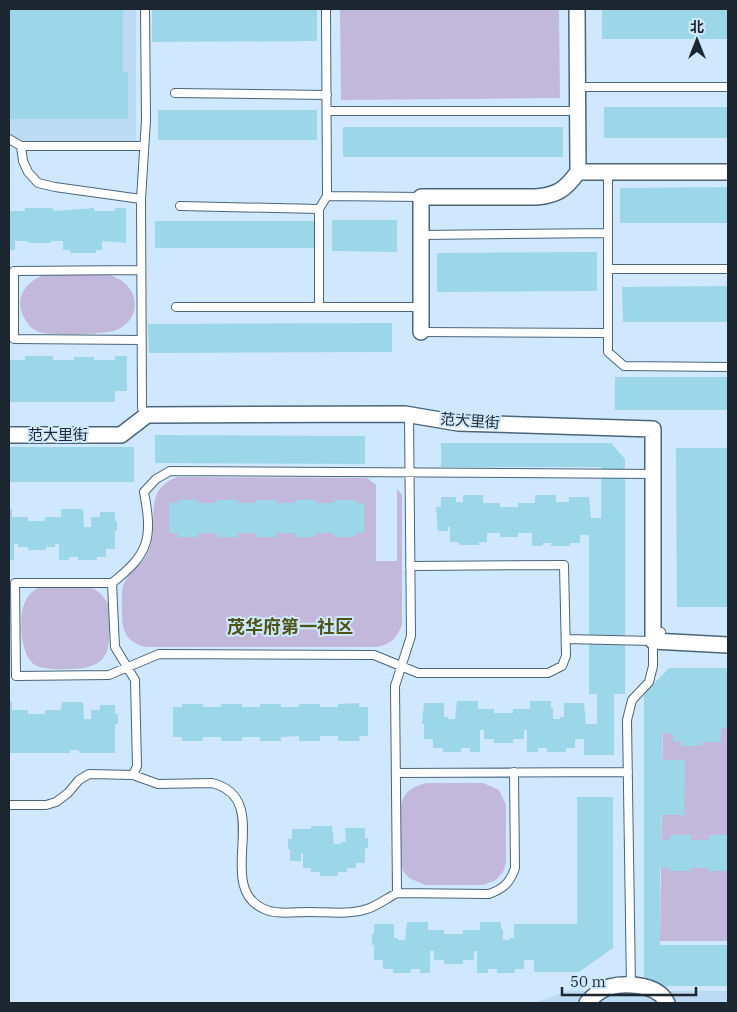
<svg xmlns="http://www.w3.org/2000/svg" width="737" height="1012" font-family="'IBM Plex Serif','Noto Sans SC',serif">
  <style>
    .built { fill: #bddaf3 }
    .green { fill: #c2b8db }
    .building { fill: #9cd6e9 }
    .lines { fill: none; stroke-linecap: round; stroke-linejoin: round }
    .service-casing { stroke: #4a657c; stroke-width: 10 }
    .minor-casing { stroke: #4a657c; stroke-width: 18 }
    .service { stroke: #fff; stroke-width: 8 }
    .minor { stroke: #fff; stroke-width: 15 }
    .labels { text-anchor: middle; stroke-width: 4; stroke-linejoin: round; paint-order: stroke }
    .street-label { font-size: 15px; fill: #1b2630; stroke: #d0e8fe }
    .quarter-label { font-size: 18px; font-weight: bold; fill: #4d541a; stroke: #d0e8fe }
  </style>
  <rect width="100%" height="100%" fill="#d0e8fe"/>
  <path class="built" d="M9 9H136V144L10 145 9 336Z
    M567 991H728V1003H534Z"/>
  <path class="green" d="M340 9H559L560 98 341 100Z
    M49 274 109 275C136 282 146 313 119 329 110 335 51 336 39 332 33 330 28 325 25 319 12 299 27 278 49 274Z
    M177 477 367 478 376 485V561H397V489L402 495V625C397 637 391 645 376 647H146C122 641 122 627 122 606 122 599 121 590 124 583 130 570 144 563 149 550 160 522 141 491 177 477Z
    M45 586C60 586 80 583 94 589 99 592 104 597 107 602 110 607 109 615 109 621 109 638 112 660 91 666 81 670 45 671 35 665 20 656 18 616 25 602 29 593 36 588 45 586Z
    M663 709 728 711V941H660Z
    M427 783H483L499 790 506 805V862L503 872 496 880 483 885H425L409 878 403 871 401 862C401 847 397 809 404 797 408 789 418 785 427 783Z"/>
  <path class="building" d="M9 9H123V72H128V119H9Z
    M152 9H317V41L152 42Z
    M602 9H728V39H602Z
    M604 107H728V138H604Z
    M158 110H317V140H158Z
    M343 127H563V157H343Z
    M728 187V223H620V188Z
    M25 208H53V211L94 208V211H115V208H126V243L102 241V250H96V253H70V250H63V241H51V243H28V241H15V250H9V211H25Z
    M332 220H397V252L332 251Z
    M155 221H316V248H155Z
    M597 252V291L437 292V253Z
    M728 286V322H623L622 287Z
    M392 323V352L149 353 148 324Z
    M25 356H53V360H74V357H94V360H115V356H127V391H115V402H9V360H25Z
    M615 377H728V410H615Z
    M155 435 365 436V464L155 463Z
    M441 443H611L625 459V694H614V755H584V739H575V748H566V752H547V748H538V752H527V730H524V739H513V743H494V739H484V730H480V752H470V748H461V752H443V748H433V739H424V724H422L424 703H444V717H448V719H455L457 701H478V709H494V713H513V709H530V701H551V708H553V719H560V717H564V703H584L586 724H597V694H589V535H580V543H570V546H551V543H543V546H532V533H518V537H500V533H487V542H479V545H459V542H450V527H448V531H438L436 507H441V497H456V502H463V495H483V503H500V507H518V503H535V495H556V502H569V497H589L591 518H601V467H441Z
    M9 447H134V482H9Z
    M676 448H728V607H677Z
    M178 500H198V503H217V500H238V503H256V500H277V503H295V500H316V503H334V500H355V503H364V533H355V537H334V533H316V537H295V533H277V537H256V533H238V537H217V533H198V537H178V533H169V503H178Z
    M9 509H12V517H28V521H45V517H61V509H83L84 527H91V517H100V512H115V521H117V531H115V549H106V557H97V560H78V557H69V560H59V544H55V547H46V550H28V547H18V544H14V560H9Z
    M669 668H728V728H721V742H702V746H681V742H673V733H662V760H685L684 815H661V840H670V835H691V840H709V835H728V871H709V868H691L690 871H670V868H660V945H728V986H644V694Z
    M9 702H12V710H28V714H45V710H61L62 702H83L84 719H91V710H100V705H115V714H118V724H115V753H79V750H70V753H9Z
    M359 703V707H368V736H359L360 741H338V736H320V741H299V736L281 737V741H260V737H242V741H221V737H203V741H182V737H173V707H182V704H203V707H221V704H242V707H260V704H281V707H299V704H320V707H338V704Z
    M577 797H613V948L579 972H534V960H524V969H515V973H497V969H488V973H477V951H474V960H463V964H444V960H434V951H430V973H420V969H411V973H393V969H383V960H374V945H372V934H374V924H394V938H398V940H405L407 922H428V930H444V934H463V930H480V922H501V929H503V940H510V938H514V924H577Z
    M311 826H332L334 844H341V842H346L345 828H365V838H368V848H365V863H356V868H347V872H338V876H320V872H311V868H303V853L301 854V861H290V849H288V839H292V829H311Z"/>
  <g class="lines">
    <g class="service-casing">
      <path id="service" d="M326 9 327 196 421 197
        M577 87H728
        M175 93 327 95
        M327 111H577
        M9 139 21 146H144
        M21 146 23 161 28 172 38 183 55 187 141 199
        M608 172V352L624 366 728 367
        M180 206 319 209
        M421 235 608 233
        M608 269H728
        M141 270 14 271V339L141 340
        M319 306V209L327 196
        M176 307H421
        M421 332 608 333
        M142 408 141 199 146 120 145 9
        M112 583H15L16 676 109 675 159 654 374 655 418 673H548L562 666 566 656 564 565 410 566
        M566 639 653 641 661 632
        M396 773 628 772
        M133 775 137 766 135 680 115 647 112 583C149 554 153 539 144 492L156 479 170 471 656 474
        M9 805H46L56 802 68 793 79 780 89 774 133 775 158 784 212 783C276 799 212 886 264 909 277 915 295 912 309 912 328 912 349 915 367 909 377 906 387 898 397 893L395 686 411 636 409 415
        M397 893 489 894C503 889 510 883 515 868L514 772
        M631 986 627 720 632 700 649 682 653 666V641"/>
    </g>
    <g class="minor-casing">
      <path id="minor" d="M578 172H728
        M421 332V197H536C557 195 565 190 578 172L577 9
        M9 435H121L147 415 405 414 458 423 653 429V641L728 645
        M587 1003C593 996 600 990 609 987 624 983 648 984 660 994 663 996 665 1000 667 1003"/>
    </g>
    <use href="#service" class="service"/>
    <use href="#minor" class="minor"/>
  </g>
  <g class="labels">
    <g class="street-label">
      <text transform="translate(470 421) rotate(4)" y="5">范大里街</text>
      <text x="58" y="440">范大里街</text>
    </g>
    <g class="quarter-label">
      <text x="290" y="633">茂华府第一社区</text>
    </g>
  </g>
  <rect width="737" height="1012" fill="none" stroke="#1b2630" stroke-width="20"/>
  <g transform="translate(697 40)" stroke="#d0e8fe" stroke-width="4" paint-order="stroke">
  <path d="M0-4L9 19L0 12L-9 19Z" fill="#1b2630"/>
  <text y="-8" font-size="14" font-weight="bold" text-anchor="middle" fill="#1b2630">北</text>
  </g>
  <path d="M562 987v8h134v-8" fill="none" stroke="#1b2630" stroke-width="2.5"/>
  <text x="570" y="987" font-size="15" fill="#1b2630" stroke="#d0e8fe" stroke-width="4" paint-order="stroke">50 m</text>
</svg>
